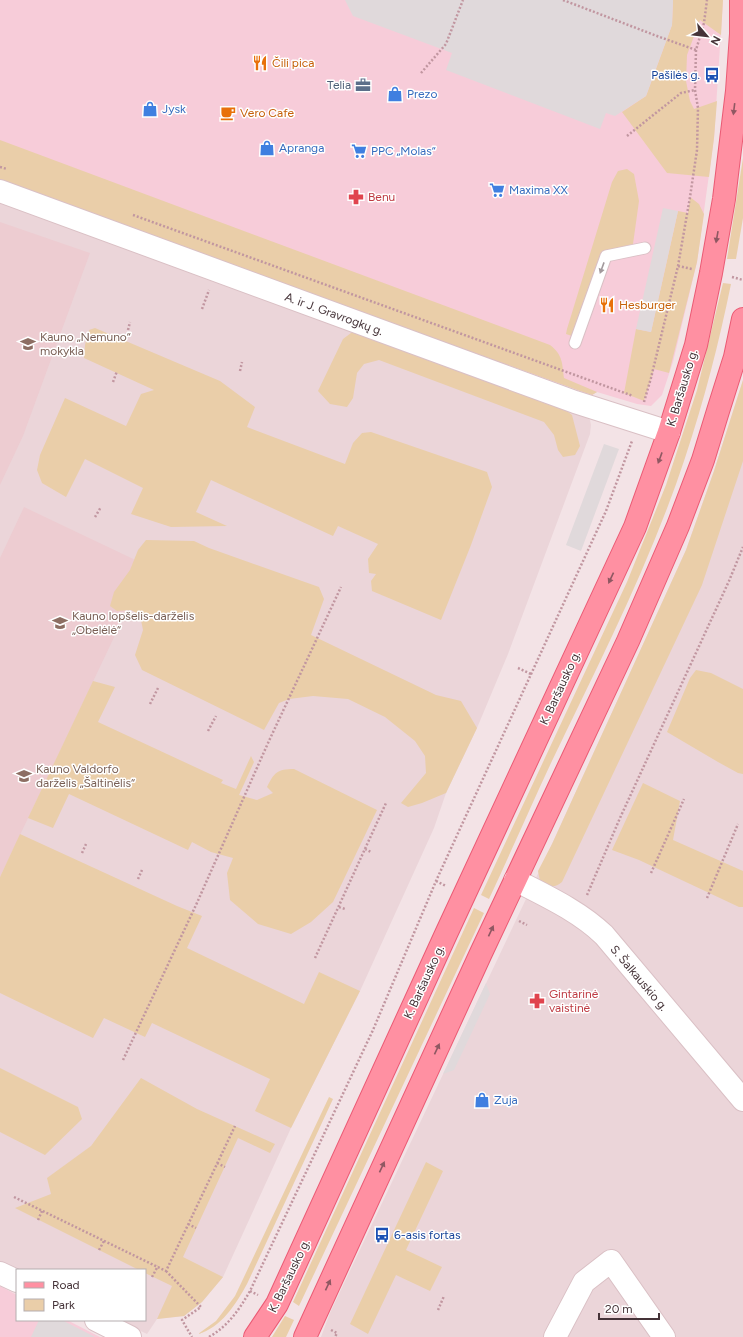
<svg xmlns="http://www.w3.org/2000/svg" width="743" height="1337" font-family="Figtree,sans-serif">
  <style>
    .residential { fill: #ebd5d9 }
    .commercial { fill: #f7ccd9 }
    .education { fill: #edccd1 }
    .green { fill: #eacea9 }
    .parking { fill: #e0d9db }
    .lines { fill: none; stroke-linecap: round; stroke-linejoin: round }
    .service-casing { stroke: #dac0c5; stroke-width: 13 }
    .minor-casing { stroke: #dac0c5; stroke-width: 24 }
    .tertiary-casing { stroke: #dac0c5; stroke-width: 24 }
    .primary-casing { stroke: #eb5a74; stroke-width: 24 }
    .path { stroke: #c196a0; stroke-width: 2.5; stroke-dasharray: 2 2; stroke-linecap: butt }
    .service { stroke: #fff; stroke-width: 11 }
    .minor { stroke: #fff; stroke-width: 22 }
    .tertiary { stroke: #fff; stroke-width: 22 }
    .primary { stroke: #ff90a2; stroke-width: 22 }
    .oneway { fill: #8f5862 }
    .oneway2 { fill: #a2999c }
    .labels { text-anchor: middle; stroke-width: 3; stroke-linejoin: round; paint-order: stroke }
    .food-label { font-size: 12px; fill: #c56008; stroke: #fff; text-anchor: start }
    .transit-label { font-size: 12px; fill: #164399; stroke: #fff; text-anchor: end }
    .service-label { font-size: 12px; fill: #4e5e75; stroke: #fff; text-anchor: end }
    .shop-label { font-size: 12px; fill: #366cbe; stroke: #fff; text-anchor: start }
    .health-label { font-size: 12px; fill: #be3a42; stroke: #fff; text-anchor: start }
    .street-label { font-size: 12px; fill: #453338; stroke: #fff }
    .education-label { font-size: 12px; fill: #785e54; stroke: #fff; text-anchor: start }
  </style>
  <rect width="100%" height="100%" fill="#f3e3e6"/>
  <path class="residential" d="M0 200 580 408 590 420 591 425 590 434 508 654 477 728 446 793 434 828 360 991 291 1128 223 1277 202 1302 184 1316 157 1319 147 1334 118 1320H145V1270H18L0 1261Z
    M743 380V1337H321L330 1313 552 844 686 550 714 471Z"/>
  <path class="commercial" d="M0 0H723L714 138 697 262 673 362 662 395 651 406 637 404 597 392 592 395 583 392 0 183Z
    M0 1286 17 1295V1320H67L100 1337H0Z"/>
  <path class="education" d="M0 222 90 253 23 436 0 485Z
    M24 507 148 566 0 877V558Z"/>
  <path class="green" d="M673 0H723L721 35 700 20 687 55 686 81 690 101 694 109 717 101 714 138 709 177 667 173 622 112 646 96 672 25Z
    M0 140 550 345C563 355 562 363 564 378L597 392 592 395 583 392 0 183Z
    M743 158V218L736 259H727Z
    M627 169 634 174 639 201 633 244 602 252 572 336 566 334 567 329 612 182 618 171Z
    M690 197 699 204 704 214 697 262 669 373 654 369 644 401 624 393 636 329 651 332 678 211 688 213Z
    M723 283 731 284C719 343 704 401 685 458 650 564 599 663 551 763 530 808 510 854 489 899L481 895 627 582 666 485 697 390Z
    M95 328 220 381 255 407 247 427 345 464 353 443 362 433 371 432 487 472 492 487 471 545 441 620 372 591 371 581 376 574 369 573 368 559 378 544 338 526 333 536 211 480 196 512 227 526 171 527 131 514 143 488 85 459 66 497 42 483 37 470 40 455 65 398 126 426 141 394 154 390 84 358 85 345 89 330Z
    M362 332 563 408 572 415 580 446 575 455 563 457 558 450 554 435 544 422 379 360 364 364 357 373 353 398 347 407 330 404 318 391 343 339 351 333Z
    M743 380V461L702 585 562 882C553 889 550 886 540 881L538 871 552 844 686 550 714 471Z
    M146 540 194 541 209 548 319 587 324 599 311 635 436 695 461 701 477 728 446 793 422 803 408 807 401 803 426 773 425 756 415 741 385 717 348 699 313 696 289 699 279 703 264 730 142 670 135 655 143 630 140 615 131 610 117 611 110 606 114 592 130 570 138 550Z
    M696 670 711 673 743 689V774L738 773 718 762 667 732 690 678Z
    M93 681 115 687 98 722 223 780 221 783 236 789 251 756 254 762 239 795 257 800 273 793 267 787C274 773 277 769 294 769L377 810 333 902 311 922 291 934 258 924 230 900 227 873 233 858 211 852 192 842 188 850 69 794 53 828 28 818Z
    M643 783 680 801 673 840 743 871V907H739L639 860 612 850Z
    M20 834 177 906 202 916 187 948 304 1004 319 972 360 991 291 1128 255 1111 270 1079 152 1023 145 1037 104 1018 93 1038 0 993V877Z
    M474 908 484 913 299 1306 293 1302Z
    M0 1068 78 1107 82 1119 45 1155 0 1132Z
    M141 1078 197 1109 275 1144 270 1153 238 1138 183 1257 223 1277 202 1302 184 1316 157 1319 172 1286 145 1273V1270H139L15 1208 51 1194 47 1178 91 1146Z
    M329 1097 333 1099 247 1284C236 1304 221 1328 198 1334L216 1321 235 1296Z
    M426 1162 443 1171 406 1250 442 1267 430 1291 396 1275 368 1334 350 1324Z
    M285 1316 294 1320 286 1337H272Z"/>
  <path class="parking" d="M345 0H673L672 25 646 96 615 116 606 113 600 129 446 70 452 53 353 16Z
    M663 208 678 211 651 332 636 329Z
    M604 444 619 449 581 551 566 545Z
    M486 983 490 994 454 1070 443 1074Z
    M39 1320H62L95 1337H31Z"/>
  <g class="lines">
    <g class="service-casing">
      <path id="service" d="M575 343 606 256 645 248"/>
    </g>
    <g class="minor-casing">
      <path id="minor" d="M0 191 575 402 669 432
        M515 880C546 896 579 911 604 935L743 1100
        M555 1337 584 1282 611 1261 664 1337"/>
    </g>
    <g class="tertiary-casing">
      <path id="tertiary" d="M0 1273 17 1281
        M96 1320 130 1337"/>
    </g>
    <g class="primary-casing">
      <path id="primary" d="M255 1337 277 1304 446 934 635 527 669 432 696 345 711 273 724 199 737 91 741 34V0
        M305 1337 481 953 628 641 678 526 703 460 718 411 735 357 743 319"/>
    </g>
    <path class="path" d="M563 0 657 36 696 50
      M421 73 446 44 463 0
      M627 136 681 93 695 90
      M0 167 7 169
      M133 215 633 396
      M678 266 692 269
      M732 277 743 280
      M202 309 209 290
      M128 330 130 322
      M240 371 242 362
      M113 382 117 371
      M644 402 651 378 678 266 690 197 697 150 698 108 695 90 696 50 704 23 707 0
      M95 517 101 507
      M518 668 531 674
      M150 704 158 688
      M208 731 216 716
      M365 849 371 852
      M82 853 86 844
      M651 873 684 799
      M138 879 142 870
      M436 881 446 886
      M587 895 620 818 729 581 743 547
      M707 898 738 824
      M339 907 345 909
      M519 921 527 925
      M315 958 386 803
      M123 1060 196 905 268 743 341 587
      M217 1163 225 1167
      M14 1197 166 1271 235 1126
      M38 1220 42 1211
      M188 1224 196 1228
      M99 1250 104 1241
      M166 1271 201 1307 182 1320 192 1337
      M152 1277 158 1266
      M250 1291 258 1295
      M438 1310 444 1296
      M331 1330 337 1333 335 1337
      M209 1337C228 1326 239 1310 250 1291L373 1030 436 881 606 511 632 441"/>
    <use href="#service" class="service"/>
    <use href="#minor" class="minor"/>
    <use href="#tertiary" class="tertiary"/>
    <use href="#primary" class="primary"/>
  </g>
  <defs><path id="oneway-solid" d="M-6-.8H1V-3.2L6.5 0L1 3.2V.8H-6Z"/></defs>
  <g class="oneway">
    <use href="#oneway-solid" transform="translate(734 109) rotate(97)"/>
    <use href="#oneway-solid" transform="translate(717 237) rotate(100)"/>
    <use href="#oneway-solid" transform="translate(660 458) rotate(110)"/>
    <use href="#oneway-solid" transform="translate(611 578) rotate(115)"/>
    <use href="#oneway-solid" transform="translate(491 931) rotate(-65)"/>
    <use href="#oneway-solid" transform="translate(437 1049) rotate(-65)"/>
    <use href="#oneway-solid" transform="translate(382 1167) rotate(-65)"/>
    <use href="#oneway-solid" transform="translate(328 1285) rotate(-65)"/>
  </g>
  <use class="oneway2" href="#oneway-solid" transform="translate(602 268) rotate(110)"/>
  <defs>
    <g id="restaurant-bare" transform="scale(1.2)"><path d="M-5-6h1v4h1v-4h1v4h1v-4h1v5L-1.5 .5V6h-2V.5L-5-1ZM5-6V6H3V1.5H1.5Q1.5-4 5-6Z" fill="#e8710a" stroke="#fff" stroke-width="2.5" paint-order="stroke"/></g>
    <g id="bus-bare" transform="scale(1.2)"><path d="M-5-6H5V4H4V6H2V4H-2V6H-4V4H-5ZM-3.5-4V0h7V-4ZM-3.5 1.2v1.5H-2V1.2ZM2 1.2v1.5H3.5V1.2Z" fill="#1a4fb4" stroke="#fff" stroke-width="2.5" paint-order="stroke"/></g>
    <g id="office-bare" transform="scale(1.2)"><path d="M-6-3h4V-5.5h4V-3h4V5H-6ZM-1-4.5V-3h2v-1.5ZM-6 0V1H6V0Z" fill="#5c6f8a" stroke="#fff" stroke-width="2.5" paint-order="stroke"/></g>
    <g id="shop-bare" transform="scale(1.2)"><path d="M-5-2.5h2.3a2.7 3.5 0 0 1 5.4 0H5L5.5 6h-11ZM-1.5-2.5h3a1.5 2.3 0 0 0-3 0Z" fill="#3f7fe0" stroke="#fff" stroke-width="2.5" paint-order="stroke"/></g>
    <g id="cafe-bare" transform="scale(1.2)"><path d="M-5.5-4.5H6V0H3Q3 3.5 0 3.5H-2.5Q-5.5 3.5-5.5 0ZM3-3.2v2h1.7v-2ZM-6 4.5H4V6H-6Z" fill="#e8710a" stroke="#fff" stroke-width="2.5" paint-order="stroke"/></g>
    <g id="supermarket-bare" transform="scale(1.2)"><path d="M-6-5.5h2.5l.6 2H6L4.5 2H-2.5L-4.4-4H-6ZM-1.5 3.2a1.3 1.3 0 1 0 .1 0ZM3 3.2a1.3 1.3 0 1 0 .1 0Z" fill="#3f7fe0" stroke="#fff" stroke-width="2.5" paint-order="stroke"/></g>
    <g id="pharmacy-bare" transform="scale(1.2)"><path d="M-2-6h4v4h4v4h-4v4h-4v-4h-4v-4h4Z" fill="#e0444e" stroke="#fff" stroke-width="2.5" paint-order="stroke"/></g>
    <g id="school-bare" transform="scale(1.2)"><path d="M0-5L7-2L0 1L-7-2ZM-4 1L0 2.5L4 1V4Q0 6-4 4Z" fill="#8d6e63" stroke="#fff" stroke-width="2.5" paint-order="stroke"/></g>
  </defs>
  <g fill-rule="evenodd">
    <use href="#restaurant-bare" x="260" y="63"/>
    <use href="#bus-bare" x="712" y="75"/>
    <use href="#office-bare" x="363" y="85"/>
    <use href="#shop-bare" x="395" y="94"/>
    <use href="#shop-bare" x="150" y="109"/>
    <use href="#cafe-bare" x="228" y="113"/>
    <use href="#shop-bare" x="267" y="148"/>
    <use href="#supermarket-bare" x="359" y="151"/>
    <use href="#supermarket-bare" x="497" y="190"/>
    <use href="#pharmacy-bare" x="356" y="197"/>
    <use href="#restaurant-bare" x="607" y="305"/>
    <use href="#school-bare" x="28" y="344"/>
    <use href="#school-bare" x="60" y="623"/>
    <use href="#school-bare" x="24" y="776"/>
    <use href="#pharmacy-bare" x="537" y="1001"/>
    <use href="#shop-bare" x="482" y="1100"/>
    <use href="#bus-bare" x="382" y="1235"/>
  </g>
  <g class="labels">
    <g class="food-label">
      <text x="272" y="67">Čili pica</text>
      <text x="240" y="117">Vero Cafe</text>
      <text x="619" y="309">Hesburger</text>
    </g>
    <g class="transit-label">
      <text x="700" y="79">Pašilės g.</text>
      <text x="394" y="1239" text-anchor="start">6-asis fortas</text>
    </g>
    <g class="service-label">
      <text x="351" y="89">Telia</text>
    </g>
    <g class="shop-label">
      <text x="407" y="98">Prezo</text>
      <text x="162" y="113">Jysk</text>
      <text x="279" y="152">Apranga</text>
      <text x="371" y="155">PPC „Molas“</text>
      <text x="509" y="194">Maxima XX</text>
      <text x="494" y="1104">Zuja</text>
    </g>
    <g class="health-label">
      <text x="368" y="201">Benu</text>
      <text x="549" y="998">Gintarinė<tspan x="549" dy="14">vaistinė</tspan></text>
    </g>
    <g class="street-label">
      <text transform="translate(334 314) rotate(20)" y="4">A. ir J. Gravrogkų g.</text>
      <text transform="translate(682 388) rotate(-73)" y="4">K. Baršausko g.</text>
      <text transform="translate(560 688) rotate(-65)" y="4">K. Baršausko g.</text>
      <text transform="translate(639 978) rotate(50)" y="4">S. Šalkauskio g.</text>
      <text transform="translate(424 982) rotate(-65)" y="4">K. Baršausko g.</text>
      <text transform="translate(289 1276) rotate(-64)" y="4">K. Baršausko g.</text>
    </g>
    <g class="education-label">
      <text x="40" y="341">Kauno „Nemuno“<tspan x="40" dy="14">mokykla</tspan></text>
      <text x="72" y="620">Kauno lopšelis-darželis<tspan x="72" dy="14">„Obelėlė“</tspan></text>
      <text x="36" y="773">Kauno Valdorfo<tspan x="36" dy="14">darželis „Šaltinėlis“</tspan></text>
    </g>
  </g>
  <rect x="16" y="1269" width="130" height="52" fill="#ffffff" stroke="#b5adaf"/>
  <rect x="24" y="1282" width="20" height="6" fill="#ff90a2" stroke="#b5adaf"/>
  <text x="52" y="1289" font-size="12" fill="#453338">Road</text>
  <rect x="24" y="1299" width="20" height="12" fill="#eacea9" stroke="#b5adaf"/>
  <text x="52" y="1309" font-size="12" fill="#453338">Park</text>
  <g transform="translate(707 36) rotate(118)" stroke="#ffffff" stroke-width="3" paint-order="stroke">
  <path d="M0-3L7 15L0 10L-7 15Z" fill="#453338"/>
  <text y="-6" font-size="11" font-weight="bold" text-anchor="middle" fill="#453338">N</text>
  </g>
  <path d="M599 1313v6h60v-6" fill="none" stroke="#453338" stroke-width="2"/>
  <text x="605" y="1313" font-size="12" fill="#453338" stroke="#ffffff" stroke-width="3" paint-order="stroke">20 m</text>
</svg>
